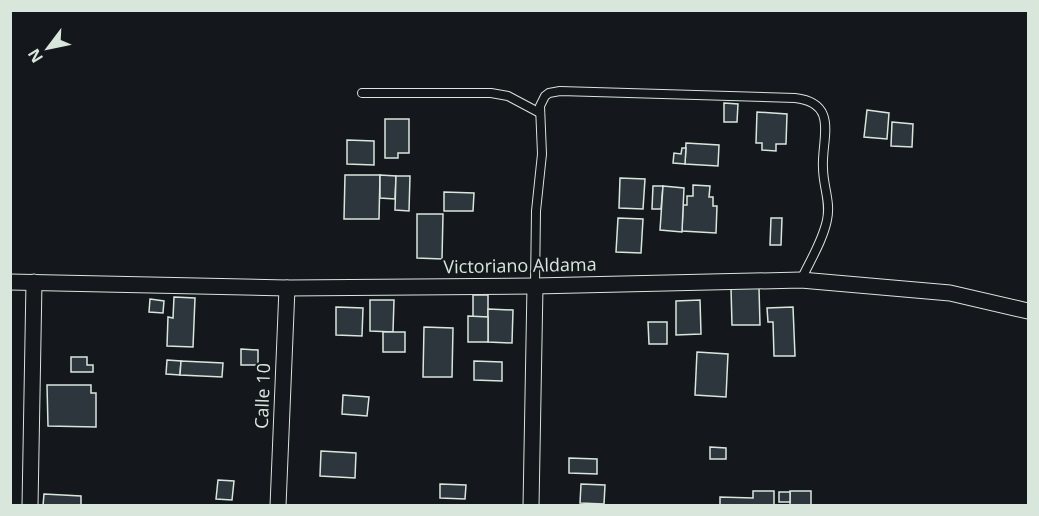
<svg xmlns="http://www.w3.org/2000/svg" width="1039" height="516" viewBox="0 0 1039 516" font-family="'Open Sans',sans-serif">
<rect width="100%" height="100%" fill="#14181c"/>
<!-- building -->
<g fill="#2c363c" stroke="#d8e6dc" stroke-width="1.5">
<polygon points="724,103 738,104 737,122 724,122"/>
<polygon points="867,110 889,113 887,139 864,137"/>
<polygon points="757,112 787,114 786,144 776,144 776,151 762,150 762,143 756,143"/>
<polygon points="385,119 409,119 409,153 398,153 398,158 385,158"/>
<polygon points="892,122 913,124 912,147 891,146"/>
<polygon points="347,140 374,141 374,165 347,164"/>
<polygon points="686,143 719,145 718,166 685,164"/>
<polygon points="682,148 686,148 685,164 673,163 674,153 681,154"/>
<polygon points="345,175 380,175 379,219 344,219"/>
<polygon points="380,175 396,176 395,199 380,198"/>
<polygon points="396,176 410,176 409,211 395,210"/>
<polygon points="620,178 645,179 643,209 619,208"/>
<polygon points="693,185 710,186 709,197 713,197 713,206 717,206 716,233 682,231 683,205 687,205 687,196 693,196"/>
<polygon points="653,186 663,186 661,209 652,209"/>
<polygon points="663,186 684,188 682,232 660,230"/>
<polygon points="444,192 474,193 473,211 444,211"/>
<polygon points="417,214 443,214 442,259 417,258"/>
<polygon points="618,218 643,219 641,253 616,252"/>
<polygon points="771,218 782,218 781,245 770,245"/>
<polygon points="731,288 759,288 760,325 732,325"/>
<rect x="473" y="295" width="15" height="22"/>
<polygon points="174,297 195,298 193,347 167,346 168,317 173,318"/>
<polygon points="150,299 164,301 163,313 149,312"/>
<polygon points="370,300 394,300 393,332 370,331"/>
<polygon points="700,300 701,334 676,335 676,301"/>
<polygon points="336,307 363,308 362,336 336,335"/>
<polygon points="793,307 795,356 774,356 773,322 768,322 767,308"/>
<polygon points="488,309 513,310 512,343 488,342"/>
<polygon points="468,316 488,317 488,342 468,342"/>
<polygon points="648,322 667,322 667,344 649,344"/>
<polygon points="424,327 453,328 452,377 423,377"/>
<rect x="383" y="332" width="22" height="20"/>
<polygon points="241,349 258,350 258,365 241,365"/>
<polygon points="697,352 728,354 726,397 695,395"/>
<polygon points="71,357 87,357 87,365 93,365 93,372 71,372"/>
<polygon points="167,360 181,361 180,375 166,374"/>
<polygon points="181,361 223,363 222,377 180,375"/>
<polygon points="474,361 502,362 502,381 474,380"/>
<polygon points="47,385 91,385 91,393 96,393 96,427 48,426"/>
<polygon points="343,395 369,397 367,416 342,414"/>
<polygon points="710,447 726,448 726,459 710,459"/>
<polygon points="321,451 356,453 355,478 320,476"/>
<polygon points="569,458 597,459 597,474 569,473"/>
<polygon points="218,480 234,481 232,500 216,499"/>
<polygon points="440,484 466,485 465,499 440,498"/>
<polygon points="581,484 605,485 604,504 580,503"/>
<polygon points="753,491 774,491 774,506 720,506 720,497 753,498"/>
<rect x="790" y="491" width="21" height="14"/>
<rect x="779" y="492" width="11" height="10"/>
<polygon points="44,494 81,496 81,506 43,506"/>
</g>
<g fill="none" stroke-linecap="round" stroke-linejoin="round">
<defs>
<g id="service">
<polyline points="362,93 491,93 508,96 540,113"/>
<path d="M535 286 536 211 542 154 540 106 545 96 549 93 560 91 795 98C840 103 821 140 823 168 823 186 831 202 827 220 823 240 810 261 801 280"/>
</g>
<g id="minor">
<polyline points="10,282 287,288 535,286 801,280 950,293 1028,311"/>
<polyline points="30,506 34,282"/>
<polyline points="278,506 287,288"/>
<polyline points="531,506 535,286"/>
</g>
</defs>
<!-- service casing -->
<use href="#service" stroke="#d8e6dc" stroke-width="10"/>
<!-- minor casing -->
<use href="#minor" stroke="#d8e6dc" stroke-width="17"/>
<!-- service -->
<use href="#service" stroke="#14181c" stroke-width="8"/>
<!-- minor -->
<use href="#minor" stroke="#14181c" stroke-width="15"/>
</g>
<g text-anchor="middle" stroke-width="4.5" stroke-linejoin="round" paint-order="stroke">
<!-- street labels -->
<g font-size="18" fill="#d8e6dc" stroke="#14181c">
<text transform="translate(520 266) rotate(-1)" y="6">Victoriano Aldama</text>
<text transform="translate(263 396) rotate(-88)" y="6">Calle 10</text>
</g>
</g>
<!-- border -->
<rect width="1039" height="516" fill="none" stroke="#d8e6dc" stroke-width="24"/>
<!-- north arrow -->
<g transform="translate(48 48) rotate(238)" stroke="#14181c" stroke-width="4.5" paint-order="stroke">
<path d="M0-4.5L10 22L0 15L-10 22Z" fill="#d8e6dc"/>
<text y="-9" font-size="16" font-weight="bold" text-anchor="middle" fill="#d8e6dc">N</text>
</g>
</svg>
